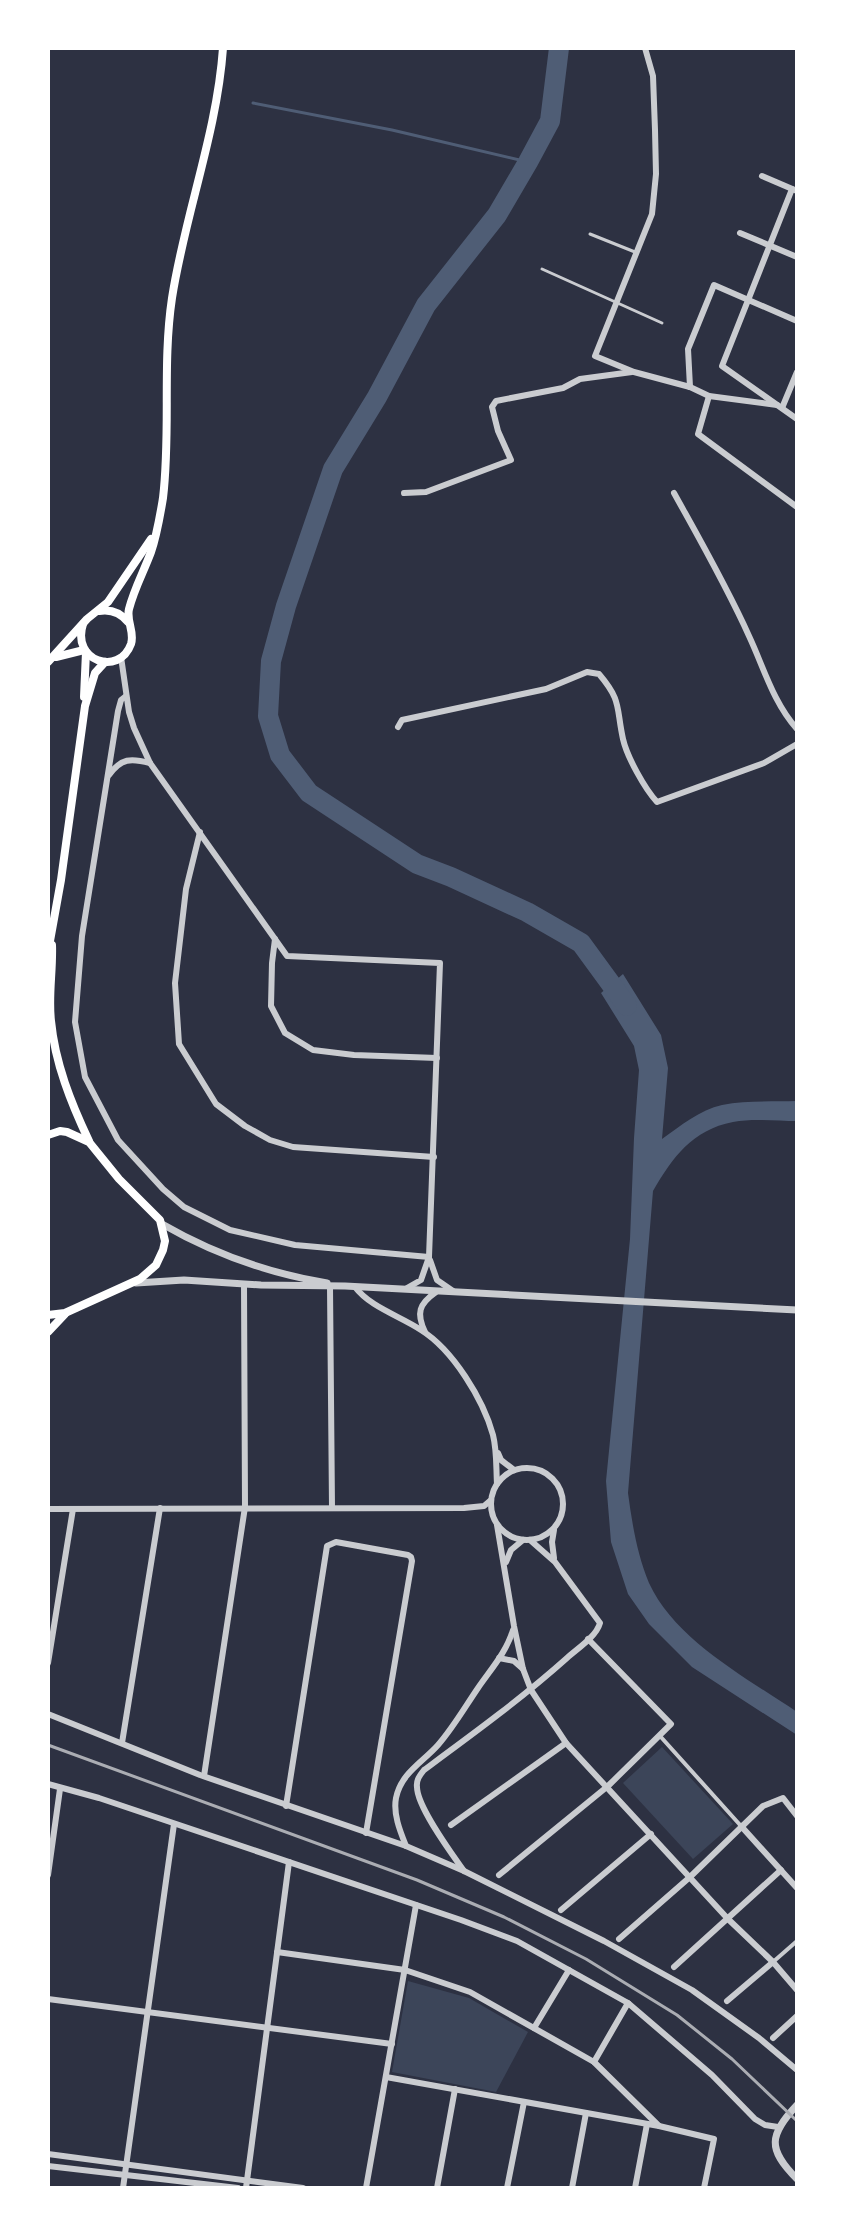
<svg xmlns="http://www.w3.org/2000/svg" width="845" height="2236" viewBox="0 0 845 2236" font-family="'DejaVu Sans',sans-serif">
<rect width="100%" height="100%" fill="#2d3142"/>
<!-- green -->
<g fill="#3c4559">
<polygon points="662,1747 733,1824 693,1859 623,1783"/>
<polygon points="408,1981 469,1998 528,2032 496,2092 392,2072"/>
</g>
<!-- water -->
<path fill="#4f5d75" d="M623 974 661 1035 668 1068 662 1139C680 1126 700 1110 722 1105 746 1100 772 1102 797 1101V1121C777 1121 753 1118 733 1122 692 1130 673 1157 653 1191L628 1493C632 1523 637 1554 649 1583 675 1640 747 1678 797 1712V1735L692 1667 649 1624 628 1594 611 1542 606 1481 630 1239 634 1138 639 1070 634 1046 601 993Z"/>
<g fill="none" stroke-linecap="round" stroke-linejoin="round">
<!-- stream -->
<polyline stroke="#4f5d75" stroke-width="3" points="253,103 392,130 528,162"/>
<!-- river -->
<polyline stroke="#4f5d75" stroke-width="20" points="559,48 550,121 528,162 497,215 426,305 377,397 333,469 286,606 271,661 268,716 280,755 309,793 417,864 451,877 527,912 581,943 627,1006"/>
<!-- service -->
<g stroke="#caccd0" stroke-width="3">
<polyline points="590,234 635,252"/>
<polyline points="542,269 662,323"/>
</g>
<!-- pedestrian -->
<g stroke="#caccd0" stroke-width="4">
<polyline points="660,1736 741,1826"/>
<polyline points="773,1962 797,1941"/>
</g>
<!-- minor -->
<g stroke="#caccd0" stroke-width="6">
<polyline points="645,48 653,76 655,130 656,174 652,214 595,356 634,372 690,387 709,396 777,405"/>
<polyline points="762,176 797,191"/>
<polyline points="792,189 722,366 797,419"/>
<polyline points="740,233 797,257"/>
<polyline points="690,387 688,349 714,285 797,321"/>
<polyline points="709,396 698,434 797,507"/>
<polyline points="782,408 797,372"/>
<polyline points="404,493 426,492 511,460 498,431 492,407 496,401 563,388 580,379 632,372"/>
<path d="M674 493C700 540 727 587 749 636 764 668 773 702 797 729"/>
<polyline points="121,657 129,712 134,728 150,763 287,956 440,963 429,1257 421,1280 407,1288"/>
<polyline points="126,696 121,700 118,711 82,936 75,1022 85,1077 118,1140 163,1189 184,1207 230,1230 295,1245 429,1257"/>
<path d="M398 727 402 720 546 689 587 672 599 674C622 701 616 707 623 739 627 757 645 789 657 802L764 763 797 744"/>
<path d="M109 775C121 758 131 758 150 763"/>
<polyline points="200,832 186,889 175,983 179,1044 216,1104 245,1126 270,1140 293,1147 434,1157"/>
<polyline points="275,939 272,963 271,1006 285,1033 313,1050 354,1055 437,1058"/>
<polyline points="430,1260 437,1280 453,1291"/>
<polyline points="330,1287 332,1508"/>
<path d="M355 1287C370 1307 400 1316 421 1330 453 1350 483 1399 493 1435 497 1451 496 1467 497 1484"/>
<path d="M425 1332C416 1313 419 1304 436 1292"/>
<polyline points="498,1453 501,1460 514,1470"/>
<circle cx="527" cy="1504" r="36"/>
<polyline points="48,1509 464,1508 484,1506 491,1500"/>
<polyline points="497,1525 514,1626 523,1669 531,1690 566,1743 728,1919 773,1962 797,1990"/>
<polyline points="554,1530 552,1542 554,1558"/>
<polyline points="506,1562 511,1550 523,1540"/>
<polyline points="499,1658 514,1661 523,1669"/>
<polyline points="48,1663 73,1509"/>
<polyline points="48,1714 200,1775 406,1846 464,1871 604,1941 692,1990 759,2038 797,2070"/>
<polyline points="122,1743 160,1508"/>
<polyline points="204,1776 245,1507 244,1284"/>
<polyline points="48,1784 99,1798 461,1920 517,1941 628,2003 712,2075 755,2119 765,2125 778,2127"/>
<polyline points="286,1806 327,1546 336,1542 408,1555 411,1557 412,1561 366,1833"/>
<polyline points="451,1825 566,1743"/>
<polyline points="741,1826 797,1888"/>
<path d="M406 1846C400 1831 393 1814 396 1798 401 1773 423 1762 438 1745 453 1728 465 1707 478 1688 491 1669 506 1653 513 1630"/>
<path d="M464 1871C452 1854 417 1807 417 1787 416 1780 420 1775 424 1770 473 1734 521 1699 567 1658 578 1648 596 1637 600 1623L555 1562 530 1540"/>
<polyline points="48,1875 60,1789"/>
<polyline points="499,1875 608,1786 671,1724 588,1639"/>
<polyline points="561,1910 651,1834"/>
<polyline points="619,1939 690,1877 763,1806 783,1798 797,1816"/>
<polyline points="277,1952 405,1970 470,1992 594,2062 659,2126 386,2077"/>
<polyline points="674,1967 781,1870"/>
<polyline points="48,1999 392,2044"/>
<polyline points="727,2001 773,1962"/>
<polyline points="534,2028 569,1970"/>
<polyline points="773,2038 797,2016"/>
<polyline points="594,2062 628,2003"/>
<polyline points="659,2126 714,2139 704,2188"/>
<polyline points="48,2154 303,2188"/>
<polyline points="48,2166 238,2188"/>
<polyline points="123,2188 174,1824"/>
<polyline points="246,2188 289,1862"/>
<polyline points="366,2188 416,1905"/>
<polyline points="437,2188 455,2089"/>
<polyline points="507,2188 524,2102"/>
<polyline points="572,2188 586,2113"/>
<polyline points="635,2188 647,2124"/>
</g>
<!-- tertiary -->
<g stroke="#caccd0" stroke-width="7">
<path d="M162 1224C214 1254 267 1273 327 1283"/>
<polyline points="136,1283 184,1280 261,1285 345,1286 797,1310"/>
<path d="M797 2105C769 2135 767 2149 797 2179"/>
</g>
<!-- secondary -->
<g stroke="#fff" stroke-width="8">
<path d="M99 611C111 609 120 612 128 622"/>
<path d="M83 624C71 661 119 677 131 644 135 632 126 621 129 609 134 589 144 571 151 552 157 535 160 516 163 498 171 432 162 365 172 298 185 214 217 133 223 48"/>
<polyline points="56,657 84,650"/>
<polyline points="48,662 87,619 108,602 151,539"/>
<polyline points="84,697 86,652"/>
<path d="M52 945C53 970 48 996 51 1021 55 1063 71 1103 89 1141"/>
<polyline points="48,952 61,880 85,706 95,673 105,662"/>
<polyline points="48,1135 60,1131 67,1132 89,1142 119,1179 160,1220 165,1241 163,1250 156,1265 140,1279 65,1313 48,1315"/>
<polyline points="48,1332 65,1314"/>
</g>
<!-- rail -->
<polyline stroke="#abadb3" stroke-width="3" points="48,1745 417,1880 504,1917 586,1959 677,2015 732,2059 797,2121"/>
</g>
<!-- border -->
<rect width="845" height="2236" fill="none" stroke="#ffffff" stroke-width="100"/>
</svg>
